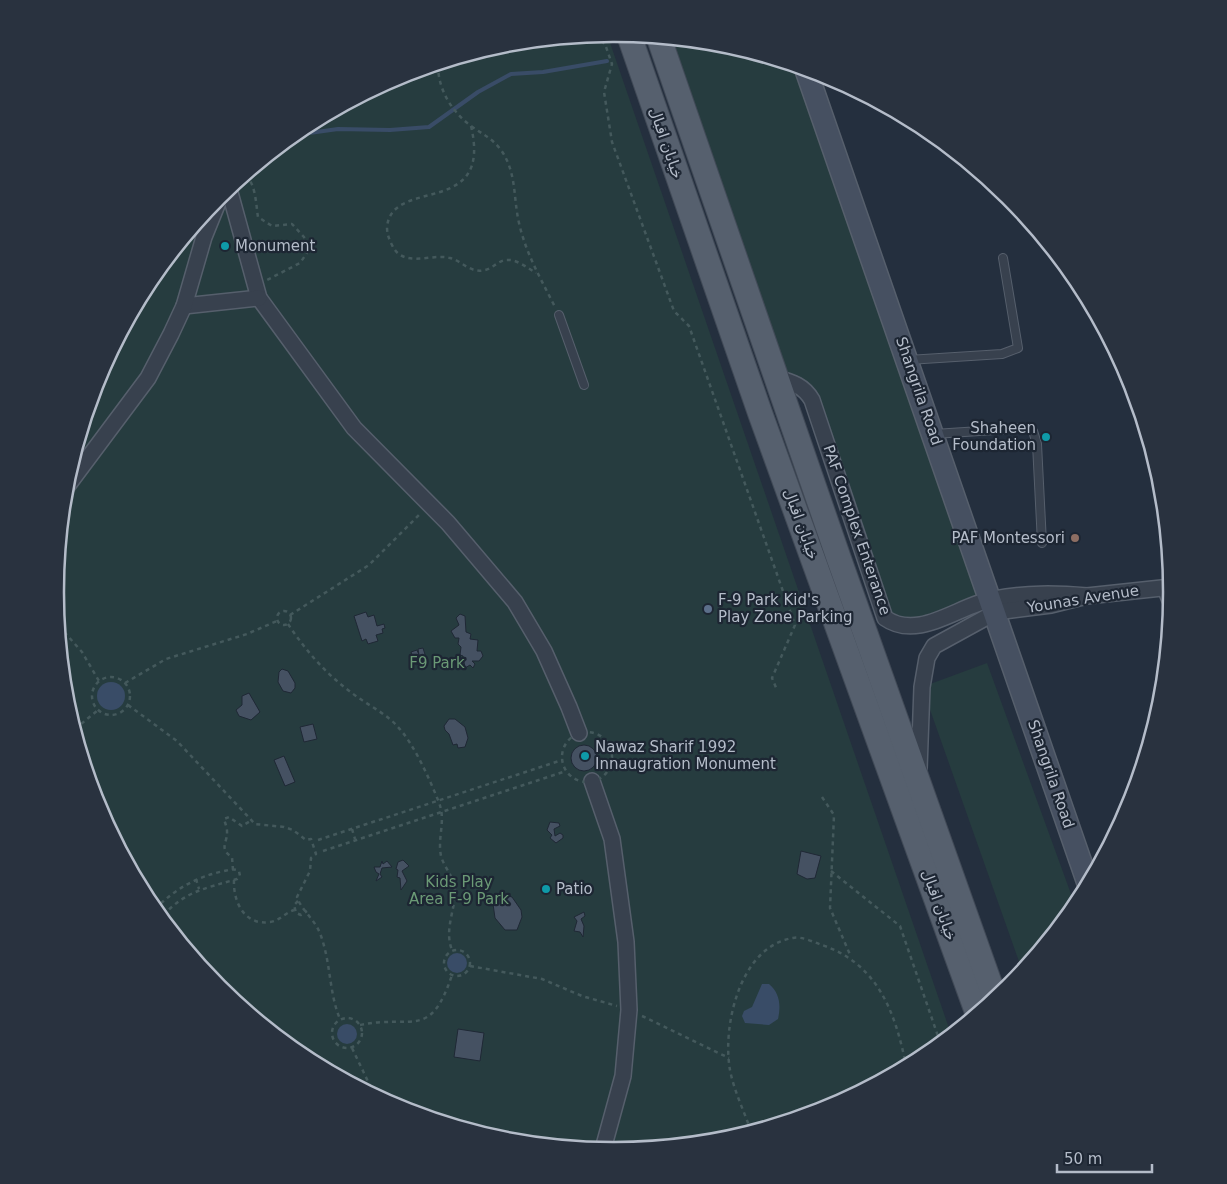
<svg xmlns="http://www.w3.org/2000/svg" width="1227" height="1184" viewBox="0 0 1227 1184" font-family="'DejaVu Sans',Cairo,sans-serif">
<rect width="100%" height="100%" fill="#242f3e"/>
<!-- green -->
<g fill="#263c3f">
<polygon points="607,34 951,1034 923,1056 827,1108 722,1140 613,1150 504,1139 400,1108 303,1056 219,987 149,902 98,805 66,701 55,592 66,483 98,378 149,282 219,197 304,128 400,76 505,44"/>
<polygon points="659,38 723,45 806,70 992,599 895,625 812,400 777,378"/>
<polygon points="987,663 1075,905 1022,970 922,687"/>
</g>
<!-- water -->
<g fill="#394c67">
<circle cx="111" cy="696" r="14"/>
<circle cx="457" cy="963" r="10"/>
<path d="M762 984H769C780 993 781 1006 778 1019L769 1025 745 1023 742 1016 744 1011 752 1007Z"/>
<circle cx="347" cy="1034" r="10"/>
</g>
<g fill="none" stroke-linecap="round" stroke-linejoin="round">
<!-- stream -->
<polyline stroke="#394c67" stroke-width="4" points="295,135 338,129 390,130 429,127 478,92 511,74 543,72 607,61"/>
</g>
<!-- building -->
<g fill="#455162" stroke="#1f2835">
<polygon points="366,612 368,617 374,615 377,626 384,624 385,628 382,629 383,633 376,635 378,641 368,644 366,639 362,641 354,616"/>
<polygon points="460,614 465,616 466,632 471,634 470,639 478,640 477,651 481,651 483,656 479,661 472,661 475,664 473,668 470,665 465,668 463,656 460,655 461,647 458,644 459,638 455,638 451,631 459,625 456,618"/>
<polygon points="423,648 427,661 423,663 421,658 422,663 416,665 411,652 417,650 419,655 418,649"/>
<polygon points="282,669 288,671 295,683 295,688 291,693 283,691 278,682 279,672"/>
<polygon points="249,693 260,712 251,720 239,716 236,710 242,705 242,696"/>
<polygon points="449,719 455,719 465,727 468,738 465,747 458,748 457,744 453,745 449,734 445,730 444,726"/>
<polygon points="313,724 317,739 304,742 300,727"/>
<circle cx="584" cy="758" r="13"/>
<polygon points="284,756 295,782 285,786 274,760"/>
<polygon points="550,822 559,823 560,826 554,829 555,836 560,833 563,835 563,838 556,843 550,838 552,835 547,830"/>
<polygon points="801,851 821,856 815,878 807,879 797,874"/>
<polygon points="403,860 409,866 402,871 407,881 401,890 400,878 397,877 398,870 396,869 398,862"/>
<polygon points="382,861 383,864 387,861 392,867 382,868 380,874 382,877 376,881 379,874 376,872 374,867 380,867"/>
<circle cx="546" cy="889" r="4.5"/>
<polygon points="501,894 512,897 521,910 522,917 517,930 505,930 495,918 493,904 494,899"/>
<polygon points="584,912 585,916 581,919 584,926 583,937 580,932 574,931 577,921 574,917"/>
<polygon points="458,1029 484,1033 480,1061 454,1057"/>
</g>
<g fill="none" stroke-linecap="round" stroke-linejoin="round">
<defs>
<g id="lane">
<polyline points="559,315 584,385"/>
<polyline points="908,360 1002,354 1018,348 1003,258"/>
<polyline points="934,434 1024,428 1033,431 1037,444 1042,543"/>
</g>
<g id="street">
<polyline points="229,189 259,298 354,428 448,523 515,602 544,651 569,707 579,733"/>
<polyline points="184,306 259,298"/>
<path d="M777 378C792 382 804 386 812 400L885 618C919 642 960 604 994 599 1027 593 1054 593 1087 596"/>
<polyline points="65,489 148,378 171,334 184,306 204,237 221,195"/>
<polyline points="1165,588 1171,603"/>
<polyline points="919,769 922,687 927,658 934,646 996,612 1051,605 1087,596 1171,587"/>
<polyline points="592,781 612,839 626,942 629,1010 623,1076 603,1149"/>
</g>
<polyline id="secondary" points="806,70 1088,883"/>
<g id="primary">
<polyline points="629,35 760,413 977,1012"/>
<polyline points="659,38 839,559 995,998"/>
</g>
</defs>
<!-- lane casing -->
<use href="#lane" stroke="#565f6c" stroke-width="10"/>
<!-- street casing -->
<use href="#street" stroke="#565f6c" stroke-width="18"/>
<!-- secondary casing -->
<use href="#secondary" stroke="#565f6c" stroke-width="24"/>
<!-- primary casing -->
<use href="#primary" stroke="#414a57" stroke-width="26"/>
<!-- path -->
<g stroke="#44595c" stroke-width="2.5" stroke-dasharray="4 4" stroke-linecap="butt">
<polyline points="595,36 605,44 612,64 604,92 612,142 674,311 689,326 795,625 772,678 777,690"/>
<path d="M438 65C438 89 451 111 471 126 482 134 492 138 501 150 517 173 513 197 519 223 526 254 541 279 555 307"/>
<path d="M471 126C493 219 392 176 387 227 387 234 389 239 392 245 403 269 431 253 450 258 462 261 471 274 485 270 494 268 499 259 509 260 518 260 529 269 536 273"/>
<path d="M245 176C256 182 256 206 258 217L272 226 292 224 304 237 307 253 300 263 267 280"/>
<circle cx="284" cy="618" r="7"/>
<polyline points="290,615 369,565 421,513"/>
<path d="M288 624C306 651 326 674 352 693 367 705 386 713 398 727 414 744 429 778 438 800 447 821 437 835 441 856 444 868 455 877 455 891 455 911 444 930 452 950"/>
<polyline points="59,626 82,652 99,681"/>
<circle cx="111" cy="696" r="19"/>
<polyline points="125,683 166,659 247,634 277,621"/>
<path d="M128 705 177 741 255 824 284 827 293 830 306 840 311 839 316 854 311 858 310 871 297 897C301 910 316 920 321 936 331 964 329 993 340 1019"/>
<polyline points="75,729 98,710"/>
<circle cx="587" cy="757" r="25"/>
<polyline points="93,789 100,802 102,813"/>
<polyline points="822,797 834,815 830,908 851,957"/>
<polyline points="352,829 355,839"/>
<polyline points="318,840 562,760"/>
<polyline points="323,851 566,771"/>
<path d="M233 870 232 857C218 848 228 843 227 831 227 827 225 823 224 819L229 817 242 826 252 820"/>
<polyline points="831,871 900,926 940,1042"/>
<polyline points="196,879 199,889"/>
<path d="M234 880C233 901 244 926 270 922 279 921 285 913 294 910"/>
<polyline points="298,901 294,905 296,913 301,915 307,911"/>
<path d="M155 909C175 889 196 877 224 871 229 870 234 868 239 871L240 876 237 879C207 888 184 891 162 917"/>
<circle cx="457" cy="963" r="13"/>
<polyline points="470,966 542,979 582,996 617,1006"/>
<polyline points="642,1016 729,1058"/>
<circle cx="347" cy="1033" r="15"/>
<path d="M360 1025C413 1014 430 1041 452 975"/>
<polyline points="352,1048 374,1094"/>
<path d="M751 1131C744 1111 734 1091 730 1070 722 1026 740 946 793 938 802 936 813 942 822 945 878 964 895 1012 906 1065"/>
</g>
<!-- lane -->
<use href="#lane" stroke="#38414e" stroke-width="8"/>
<!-- street -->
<use href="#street" stroke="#38414e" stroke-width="15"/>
<!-- secondary -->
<use href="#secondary" stroke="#465061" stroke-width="21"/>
<!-- primary -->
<use href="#primary" stroke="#56606e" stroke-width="24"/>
</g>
<!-- markers -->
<g fill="#0f9aa8" stroke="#1d2633" stroke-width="2">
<circle cx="225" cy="246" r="5"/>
<circle cx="1046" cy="437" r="5"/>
<circle cx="585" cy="756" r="5"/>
<circle cx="546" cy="889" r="5"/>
</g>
<circle fill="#8d6e63" stroke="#1d2633" stroke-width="2" cx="1075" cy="538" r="5"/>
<circle fill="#5c6f8a" stroke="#1d2633" stroke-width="2" cx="708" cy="609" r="5"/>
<g text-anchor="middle" stroke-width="4.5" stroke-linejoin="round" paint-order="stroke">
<!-- street labels -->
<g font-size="15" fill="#b4bcc9" stroke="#1d2633">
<text transform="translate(666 143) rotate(71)" y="5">خیابان اقبال</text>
<text transform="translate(919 391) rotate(71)" y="5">Shangrila Road</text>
<text transform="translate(801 524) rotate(70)" y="5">خیابان اقبال</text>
<text transform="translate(857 530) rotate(71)" y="5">PAF Complex Enterance</text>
<text transform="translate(1083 599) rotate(-9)" y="5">Younas Avenue</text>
<text transform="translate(1051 774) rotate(71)" y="5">Shangrila Road</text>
<text transform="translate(939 905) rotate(70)" y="5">خیابان اقبال</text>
</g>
<!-- poi labels -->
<g font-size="15" fill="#b4bcc9" stroke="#1d2633" text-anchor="start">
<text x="235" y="251">Monument</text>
<text x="1036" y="433" text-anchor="end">Shaheen<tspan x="1036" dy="17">Foundation</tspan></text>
<text x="1065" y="543" text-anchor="end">PAF Montessori</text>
<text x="718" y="605">F-9 Park Kid's<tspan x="718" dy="17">Play Zone Parking</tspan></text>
<text x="595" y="752">Nawaz Sharif 1992<tspan x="595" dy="17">Innaugration Monument</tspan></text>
<text x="556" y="894">Patio</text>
</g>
<!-- park labels -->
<g font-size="15" fill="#6b9a76" stroke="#1d2633">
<text x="437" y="668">F9 Park</text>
<text x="459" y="887">Kids Play<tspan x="459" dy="17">Area F-9 Park</tspan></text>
</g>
</g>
<!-- crop -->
<path d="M0 0H1227V1184H0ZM613 42H614A549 549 0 0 1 1163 591V593A549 549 0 0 1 614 1142H613A549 549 0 0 1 64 593V591A549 549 0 0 1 613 42Z" fill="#29323f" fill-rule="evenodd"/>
<path fill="none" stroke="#b4bcc9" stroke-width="2.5" d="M613 42H614A549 549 0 0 1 1163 591V593A549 549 0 0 1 614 1142H613A549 549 0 0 1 64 593V591A549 549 0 0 1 613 42Z"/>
<!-- scale -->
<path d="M1057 1164v8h95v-8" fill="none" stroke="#b4bcc9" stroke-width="2.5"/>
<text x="1064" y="1164" font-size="15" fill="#b4bcc9" stroke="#1d2633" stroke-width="4" paint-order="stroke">50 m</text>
</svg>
